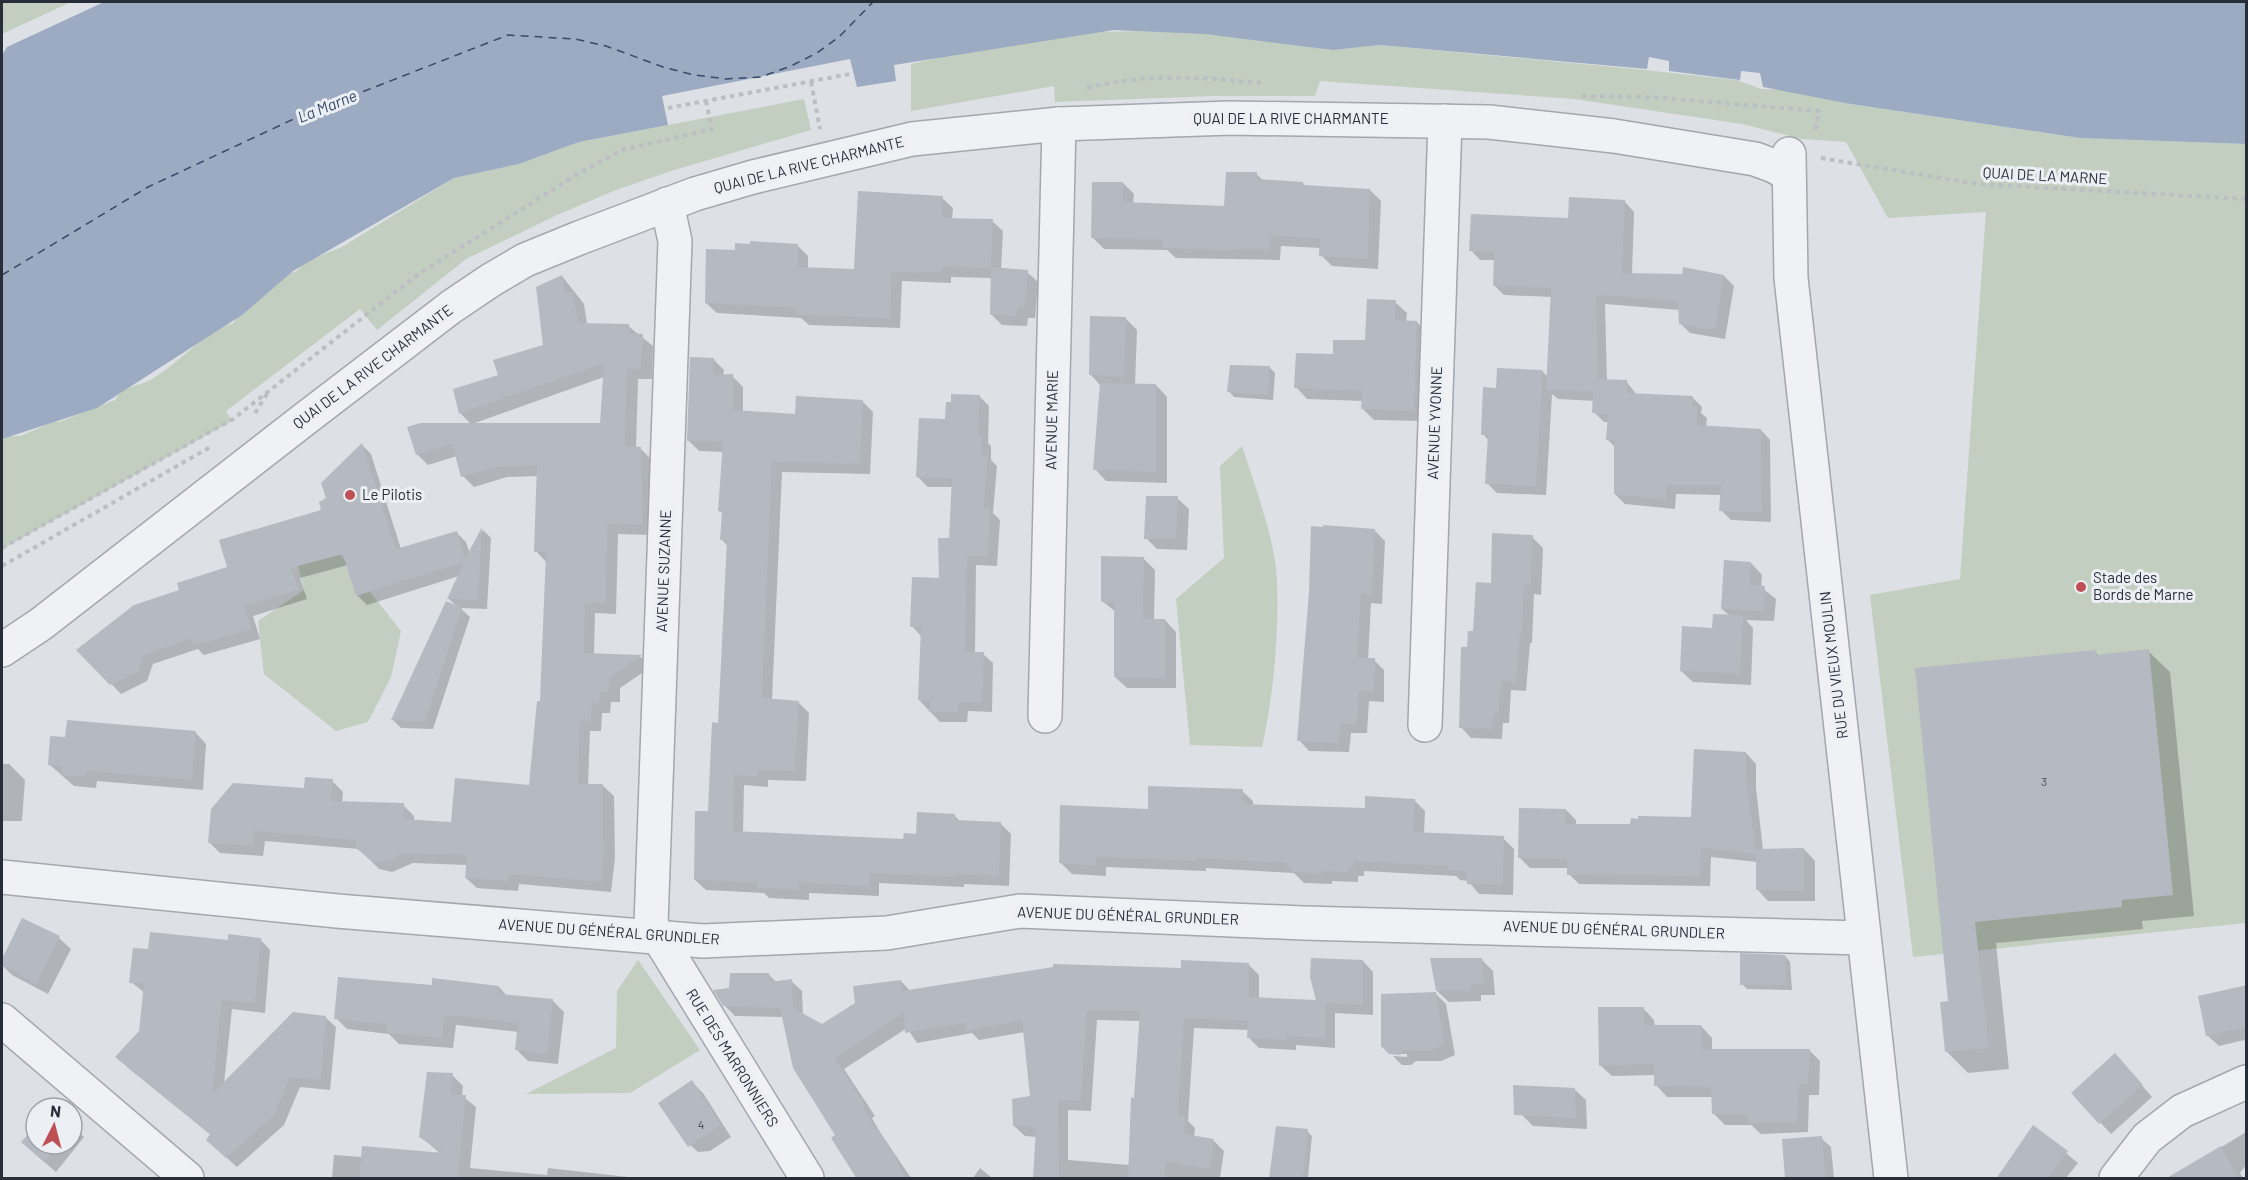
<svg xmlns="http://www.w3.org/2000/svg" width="2248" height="1180" viewBox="0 0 2248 1180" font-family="Barlow,sans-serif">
<rect width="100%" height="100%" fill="#dde0e5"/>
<!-- green -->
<g fill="#c2cebf">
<polygon points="2,2 71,2 2,34"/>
<polygon points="1146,31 1199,33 1333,50 1380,45 1645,70 1737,80 1761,89 1804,90 1851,104 2080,138 2246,144 2246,923 1913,957 1870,595 1960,579 1986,212 1888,218 1846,142 1802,139 1742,124 1574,99 1320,81 1315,96 1213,96 1055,102 1054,86 911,111 911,64 1005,42 1089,32"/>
<path d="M804 99 811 130 674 170 616 190 557 215 466 259 377 330 360 309 226 411 232 421 2 549V436H21L52 422H59L115 400C122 387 134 387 146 382 176 368 201 333 234 323L236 316 282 273 295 272 307 261 342 247 454 178 519 164 579 142Z"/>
<path d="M1242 446C1255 487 1274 535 1277 579 1279 634 1274 693 1262 747L1190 745 1176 599 1224 558 1220 466Z"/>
<polygon points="323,533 401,631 391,677 368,722 336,731 264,674 258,621 304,590 294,549"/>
<polygon points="638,960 700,1050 630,1093 526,1094 616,1048 617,991"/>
</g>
<!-- water -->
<polygon fill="#9cabc2" points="104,2 2246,2 2246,144 2080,138 1851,104 1763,87 1760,73 1741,71 1740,80 1669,71 1669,61 1649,57 1647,69 1380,45 1333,50 1205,34 1114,30 894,65 896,81 857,87 850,59 662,96 668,125 579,142 519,164 454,178 293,271 242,315 97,408 2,439 2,55 7,47"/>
<!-- shadow -->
<g fill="#0003" fill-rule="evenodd">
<polygon points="1256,174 1264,181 1303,183 1306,187 1370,190 1381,201 1378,269 1332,266 1321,255 1321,248 1281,246 1280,260 1176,258 1167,250 1104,249 1093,238 1123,183 1134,194 1133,204 1226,207"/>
<polygon points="942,198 953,208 952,220 992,221 1003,231 1001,270 1027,272 1038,282 1035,318 1028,318 1027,326 1002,325 991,314 992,278 951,277 951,283 902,281 900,328 809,325 801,318 717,313 706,303 737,251 798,246 808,256 808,269 855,270"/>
<polygon points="1625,202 1634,212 1632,275 1724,276 1734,286 1725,339 1690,333 1680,323 1679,310 1605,304 1607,381 1626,381 1636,394 1692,397 1702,407 1701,413 1707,418 1706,427 1761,430 1770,440 1771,522 1731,520 1721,510 1722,495 1676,494 1675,509 1625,504 1615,494 1615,447 1607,439 1609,422 1604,422 1594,412 1595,401 1558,399 1552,394 1546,495 1497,493 1487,483 1489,441 1483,434 1498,389 1543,372 1548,377 1552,297 1504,295 1494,285 1495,260 1480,260 1471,250"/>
<path d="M562 276 584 304 587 324 628 326 653 346 652 379H638L636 448H640L651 459 653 535 618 534 616 614 595 613 594 655 641 657 651 667 620 688V702H611L610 713H602L601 731H590L588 785 603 786 614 796 615 858 611 892 519 884 518 891 477 888 466 878 467 865 413 863 392 872 379 869 359 849 265 841 263 856 220 853 209 842 305 790 332 781 343 792 342 803 403 805 414 816V821L453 823 530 787 541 703 547 563 536 551 539 476 507 477 474 487 463 476 457 456 428 465 417 454 471 424 460 413 500 376 545 346ZM604 377 601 425 472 424Z"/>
<polygon points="1395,302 1407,313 1406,322 1417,322 1428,334 1425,421 1374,420 1363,409 1363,401 1307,399 1296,387 1334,356 1367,342"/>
<polygon points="1125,318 1137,330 1135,385 1156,385 1167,397 1167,483 1106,481 1095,469 1101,386 1090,374"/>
<polygon points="713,359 724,370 723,376 732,376 743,387 743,412 797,415 863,402 873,412 870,474 782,472 772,700 798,702 809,713 806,781 768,780 768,787 744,785 743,833 905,840 955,816 961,822 1001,824 1011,834 1009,886 964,884 964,887 879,883 879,896 809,893 809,900 769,898 764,893 706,890 695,880 710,813 719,724 728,546 722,540 723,514 720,510 724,452 699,451 688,440"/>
<polygon points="1270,368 1275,373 1273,400 1234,397 1229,391"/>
<polygon points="979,396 989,406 988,443 991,446 991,460 997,466 993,513 1000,520 997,566 976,565 975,653 983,654 993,663 992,712 968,711 967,722 940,722 919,700 922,637 912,626 940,579 951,539 953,487 928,487 918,477 947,420"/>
<polygon points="362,445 371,454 401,549 456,532 466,542 470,554 483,530 491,538 487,609 460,608 470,617 433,729 401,728 393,720 458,608 449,599 459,576 367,605 358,596 348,565 300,578 307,599 253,616 260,639 204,655 198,649 153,664 147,681 121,694 79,650 181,591 229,567 323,511 328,498"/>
<polygon points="1177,498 1189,509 1187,550 1157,549 1146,538"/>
<polygon points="1375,531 1385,541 1382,604 1371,603 1368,660 1374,660 1384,670 1384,702 1369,701 1367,733 1351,733 1349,752 1309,751 1299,740"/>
<polygon points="1532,537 1543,548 1541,595 1534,594 1532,643 1530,643 1526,691 1511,690 1509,723 1503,723 1502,739 1471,738 1461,727 1469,649 1492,584"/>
<polygon points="1144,559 1155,570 1154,620 1165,620 1176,632 1176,688 1127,688 1115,677 1116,612 1102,601"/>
<polygon points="1751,563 1762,575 1761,587 1776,599 1774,621 1746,620 1753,628 1751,685 1693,682 1681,671 1713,630 1730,616 1722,609"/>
<polygon points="2148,651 2170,672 2194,916 2142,921 2143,929 1996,943 2009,1069 1968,1073 1946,1051 1950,1003 1917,669 2095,652 2099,656"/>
<polygon points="195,732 206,744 203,790 97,781 96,788 74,786 50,765 66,738"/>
<polygon points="1746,753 1756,764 1756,788 1763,850 1804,849 1815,861 1815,901 1768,901 1757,889 1757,862 1711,857 1710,886 1579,884 1569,874 1569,868 1530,868 1520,858 1566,810 1576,820 1576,825 1632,826 1692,819"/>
<polygon points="2,764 9,764 25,780 22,821 2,821"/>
<polygon points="1242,791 1253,801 1253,806 1366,810 1414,800 1425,811 1424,834 1503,838 1514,849 1513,895 1479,894 1468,881 1460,880 1456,876 1364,871 1364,876 1358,876 1358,882 1332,881 1332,884 1304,883 1294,873 1206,868 1206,871 1106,867 1106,876 1072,874 1061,863 1149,811"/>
<polygon points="22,920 59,938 71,949 48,994 12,975 2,965"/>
<polygon points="260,939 270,950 265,1013 232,1009 224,1084 325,1017 336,1027 330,1090 300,1087 284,1125 237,1167 218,1150 211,1135 127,1067 141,1032 145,993 131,982 150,951"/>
<polygon points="1785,956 1790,962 1792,990 1747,989 1742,984"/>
<polygon points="1481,959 1493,971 1495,995 1481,995 1481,1001 1449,1002 1437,991"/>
<path d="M1363 961 1373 972V1015L1335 1013V1048L1296 1045V1050L1259 1048 1249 1038V1030L1194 1028 1188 1121 1195 1128 1194 1137 1213 1140 1224 1151 1220 1178H1034L1037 1137 1025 1136 1014 1126 1032 1097 1025 1032 979 1040 972 1033 917 1043 907 1028 844 1069 875 1116 872 1118 880 1132 911 1178H857L783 1017 735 1016 724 1005 731 989 768 974 777 983 791 981 802 991 803 1015 822 1026 901 981 910 991 1248 964 1259 975V999L1318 1002ZM1097 1020 1140 1021 1130 1165 1068 1160V1110L1091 1111Z"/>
<polygon points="2246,986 2246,1043 2244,1040 2219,1046 2207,1035"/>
<polygon points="433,987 499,987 507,996 553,1001 564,1012 558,1064 528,1061 517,1050 519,1032 456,1025 453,1048 399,1044 389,1034 347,1029 336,1018"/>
<polygon points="1435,993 1446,1004 1455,1055 1441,1061 1416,1061 1411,1065 1402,1065 1393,1056 1407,1057 1407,1054 1391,1054 1382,1045"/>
<polygon points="1643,1008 1654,1020 1655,1027 1701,1026 1712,1038 1712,1050 1809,1050 1820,1061 1819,1095 1809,1095 1808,1132 1761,1134 1751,1125 1725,1125 1714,1114 1713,1097 1667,1097 1656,1085 1656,1075 1612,1076 1600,1065"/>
<polygon points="2125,1066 2152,1097 2111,1134 2073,1093"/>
<polygon points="452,1075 463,1086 462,1096 476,1107 470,1168 547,1175 548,1168 637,1178 332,1178 334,1155 362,1157 441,1154 421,1137"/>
<polygon points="692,1082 703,1093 731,1137 710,1151 698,1152 686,1141"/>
<polygon points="1574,1089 1586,1100 1587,1129 1533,1126 1522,1115"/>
<polygon points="72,1125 84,1137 56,1172 34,1153 36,1128 36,1144 72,1144"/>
<polygon points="2034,1127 2078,1163 2066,1178 1998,1178"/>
<polygon points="1307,1131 1312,1136 1308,1177 1336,1178 1271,1178"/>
<polygon points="2246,1132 2246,1165 2240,1173 2243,1178 2196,1178 2189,1167"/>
<polygon points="1821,1138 1831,1147 1834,1178 1786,1178"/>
<polygon points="980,1168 992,1178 973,1178"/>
</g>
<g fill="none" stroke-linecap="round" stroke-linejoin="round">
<!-- ferry -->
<polyline stroke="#374969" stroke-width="1.5" stroke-dasharray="8 6" stroke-linecap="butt" points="2,275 148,187 298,117 508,35 575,39 606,46 663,67 694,75 726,79 761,77 791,66 817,53 839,37 873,2"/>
</g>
<!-- building -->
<g fill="#b5b9c1">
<polygon points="1226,172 1257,172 1257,179 1303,182 1303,185 1370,189 1368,259 1319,256 1320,238 1271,236 1270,249 1223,250 1163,248 1163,240 1091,238 1092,182 1123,182 1123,202 1224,206"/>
<polygon points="858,191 943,196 942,218 993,219 991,268 941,267 941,273 892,272 890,318 797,315 797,308 705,303 706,249 735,250 735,243 750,244 750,241 798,244 798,267 854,269"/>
<polygon points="1569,197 1625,200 1622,273 1682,274 1683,267 1724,275 1715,330 1679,324 1678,301 1596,295 1598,379 1627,380 1627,393 1693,396 1692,407 1697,407 1697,425 1761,429 1762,513 1719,511 1721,485 1666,485 1666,500 1614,494 1614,440 1606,440 1608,414 1592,413 1593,392 1546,390 1551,288 1493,286 1494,252 1469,251 1471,214 1568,218"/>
<polygon points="991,267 1028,270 1025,308 1018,308 1017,316 990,315"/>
<polygon points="562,275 565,293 573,292 578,323 629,324 630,333 643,334 641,369 627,369 625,446 641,447 643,525 607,524 606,603 585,603 584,653 642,655 610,678 609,692 600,692 599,703 592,703 591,721 580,721 578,784 603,784 603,846 605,846 601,882 508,874 508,881 465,878 467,855 402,853 390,860 373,862 356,848 356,840 254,831 253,846 208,843 211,809 233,783 304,788 305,777 333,779 331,801 404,803 403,819 451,822 455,778 529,785 537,701 540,701 546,552 534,552 537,465 496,467 461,477 452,444 416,455 407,427 421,423 600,423 604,363 459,414 453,389 498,375 493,360 543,345 536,287"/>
<polygon points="1367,299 1396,300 1395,320 1417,321 1414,411 1361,409 1362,391 1294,388 1296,353 1333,354 1333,340 1365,340"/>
<polygon points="1090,316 1126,317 1124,377 1089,375"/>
<polygon points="690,357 714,358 713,375 733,374 733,410 795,414 796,396 863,400 860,464 772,462 762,698 799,701 795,771 758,770 758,777 734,775 733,831 903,839 904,833 916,834 917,812 955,814 955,820 1001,822 999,876 954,874 954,877 869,873 869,886 799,883 799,890 757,888 757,883 694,880 695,811 708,811 712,722 718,723 727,540 720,540 722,512 718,511 723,442 687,441"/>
<polygon points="1230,365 1270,366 1268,395 1227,392"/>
<polygon points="1497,368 1543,370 1536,486 1485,484 1488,435 1481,435 1483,387 1496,388"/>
<polygon points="1100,383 1156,384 1156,472 1093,470"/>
<polygon points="951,394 980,395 978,435 982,435 981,454 988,455 984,508 990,508 988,556 967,556 965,652 984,652 982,702 958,702 958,713 929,712 930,701 918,700 921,627 910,627 912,577 939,578 938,538 949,538 952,478 916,477 919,418 945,419 946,402 951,402"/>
<polygon points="362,443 396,549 457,531 465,559 482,527 478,600 447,599 464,562 356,596 343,554 291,568 299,590 244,606 252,629 193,646 191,639 144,655 138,672 110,685 76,650 134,605 179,590 177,583 227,567 219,540 321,510 319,502 326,498 321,483"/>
<polygon points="1146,496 1178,496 1176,539 1144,539"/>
<polygon points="1323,525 1375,529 1372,594 1361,593 1357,658 1375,658 1374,692 1359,691 1357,724 1341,724 1339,743 1297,741 1309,591 1311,526 1323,527"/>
<polygon points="1492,533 1533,535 1531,585 1524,585 1522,633 1520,633 1516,682 1501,681 1499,713 1493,713 1492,729 1459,728 1461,647 1467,647 1468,631 1473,631 1476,582 1491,583"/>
<polygon points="1101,556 1144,557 1143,619 1165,619 1165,678 1114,677 1114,602 1101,602"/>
<polygon points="1724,560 1751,562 1750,585 1765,586 1764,611 1721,609"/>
<polygon points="446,601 462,608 425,722 391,720"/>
<polygon points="1713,614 1743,615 1740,674 1680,671 1682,626 1712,628"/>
<polygon points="2149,649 2173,895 2122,900 2122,907 1975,922 1989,1048 1945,1052 1940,1002 1948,1001 1915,668 2096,650 2096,655"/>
<polygon points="67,720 196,731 192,780 86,771 85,777 61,775 62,766 48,765 50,736 65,737"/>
<polygon points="1694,749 1746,752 1746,777 1756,854 1701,848 1700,876 1567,875 1567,859 1518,858 1519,808 1566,809 1565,824 1630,824 1631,818 1638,819 1638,816 1691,817"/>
<polygon points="1148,786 1243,789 1243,804 1365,808 1365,796 1415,799 1413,832 1504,836 1503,885 1467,884 1467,871 1448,870 1448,866 1354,861 1354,866 1348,866 1348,872 1321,871 1322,874 1292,872 1292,866 1286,866 1286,863 1196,858 1196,861 1096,857 1096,866 1059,863 1060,805 1148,809"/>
<polygon points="1804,848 1804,891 1756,890 1756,849"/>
<polygon points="22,918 60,936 36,984 2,965 2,959"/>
<polygon points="150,932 228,940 228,934 261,938 255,1003 222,1000 212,1094 293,1012 326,1016 321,1080 290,1077 274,1115 226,1158 206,1140 210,1134 115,1057 139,1031 144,984 129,983 133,948 148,949"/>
<polygon points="1740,953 1785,955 1787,985 1740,985"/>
<polygon points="1311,958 1363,960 1363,1005 1325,1003 1325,1038 1286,1036 1287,1040 1247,1038 1248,1021 1184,1018 1178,1116 1185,1116 1184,1134 1214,1139 1210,1169 1166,1162 1164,1179 1128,1179 1131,1097 1134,1098 1140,1011 1087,1010 1081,1101 1058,1100 1059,1179 1033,1179 1036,1127 1013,1126 1012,1099 1030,1096 1022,1020 967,1031 965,1023 905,1033 904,1013 835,1058 865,1105 863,1107 873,1123 868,1122 875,1126 895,1156 906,1179 857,1179 831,1138 835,1135 793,1068 780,1008 723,1006 713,990 729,988 730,973 769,973 770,982 792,979 793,1008 822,1024 855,1003 853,986 901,980 902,991 1053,967 1053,964 1181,968 1181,960 1249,963 1249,1001 1249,997 1316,1000 1310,977"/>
<polygon points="1430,958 1482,958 1485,984 1470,985 1470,991 1436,991"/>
<polygon points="338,977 432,985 432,978 499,986 499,994 553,999 547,1054 515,1050 518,1023 445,1015 442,1038 386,1033 387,1024 334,1019"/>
<polygon points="2247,985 2247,1027 2206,1036 2198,996"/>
<polygon points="1436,992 1444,1044 1430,1051 1405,1050 1400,1055 1389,1054 1381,1046 1381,994"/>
<polygon points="1598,1007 1644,1007 1644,1025 1701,1025 1702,1049 1810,1049 1808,1084 1799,1084 1797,1122 1748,1123 1748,1114 1712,1114 1711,1087 1654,1086 1654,1064 1599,1066"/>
<polygon points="2115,1053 2143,1085 2099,1124 2071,1093"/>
<polygon points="427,1072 453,1073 451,1094 466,1095 458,1179 359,1179 362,1146 444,1153 419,1137"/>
<polygon points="692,1080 721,1125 688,1147 658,1103"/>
<polygon points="1513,1085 1575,1088 1576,1118 1514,1115"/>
<polygon points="2033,1125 2068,1151 2047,1179 1996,1179"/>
<polygon points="36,1126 36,1144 58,1144 44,1162 21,1142"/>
<polygon points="1276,1126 1308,1129 1303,1179 1269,1179"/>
<polygon points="1822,1136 1826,1179 1785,1179 1782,1139"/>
<polygon points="2221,1146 2239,1179 2165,1179"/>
</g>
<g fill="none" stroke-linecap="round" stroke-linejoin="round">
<defs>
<g id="minor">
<polyline points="1789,154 1791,278 1891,1178"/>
<polyline points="667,204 675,241 651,925 807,1178"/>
<polyline points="2,650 41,624 306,418 451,307 491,280 525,260 579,238 695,194 753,177 912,139 1059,124 1230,118 1489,122 1614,136 1755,159 1774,166 1788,174"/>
<polyline points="1045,716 1059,124"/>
<polyline points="1425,725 1445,121"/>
<polyline points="2,877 337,911 703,941 887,933 1020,911 1303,923 1863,938"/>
<polyline points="2,1020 187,1178"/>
<polyline points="2116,1178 2147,1138 2182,1111 2246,1082"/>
</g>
</defs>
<!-- minor casing -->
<use href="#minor" stroke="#a3a7ae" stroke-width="36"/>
<!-- path -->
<g stroke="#bcbec4" stroke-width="4" stroke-dasharray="4.5 4.5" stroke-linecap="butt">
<polyline points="811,82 820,129"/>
<path d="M1087 88C1147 73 1200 77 1261 83"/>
<polyline points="1582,96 1649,97 1819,111 1815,133"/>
<polyline points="668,108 850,74"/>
<polyline points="1821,158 1977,184 2246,199"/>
<polyline points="255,413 267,394"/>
<polyline points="2,548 233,419 420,273 576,175 622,150 712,129 706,101"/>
<polyline points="2,566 212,446"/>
</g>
<!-- minor -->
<use href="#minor" stroke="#f0f1f4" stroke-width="33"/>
</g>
<!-- markers -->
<g fill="#be4f55" stroke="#eceff3" stroke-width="2">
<circle cx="350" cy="495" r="6"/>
<circle cx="2081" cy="587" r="6"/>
</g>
<g text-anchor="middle" stroke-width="6" stroke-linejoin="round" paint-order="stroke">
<!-- number labels -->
<g font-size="12" fill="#4b505c">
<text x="2044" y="786">3</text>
<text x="701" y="1129">4</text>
</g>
<!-- street labels -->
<g font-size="15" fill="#282d3a" stroke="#eceff3">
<text x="1291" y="124">QUAI DE LA RIVE CHARMANTE</text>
<text transform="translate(809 165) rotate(-14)" y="5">QUAI DE LA RIVE CHARMANTE</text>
<text transform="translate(2045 176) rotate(3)" y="5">QUAI DE LA MARNE</text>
<text transform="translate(373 367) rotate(-37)" y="5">QUAI DE LA RIVE CHARMANTE</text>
<text transform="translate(1052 420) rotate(-89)" y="5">AVENUE MARIE</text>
<text transform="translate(1435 423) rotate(-88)" y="5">AVENUE YVONNE</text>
<text transform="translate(664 571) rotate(-88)" y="5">AVENUE SUZANNE</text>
<text transform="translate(1834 665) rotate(-97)" y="5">RUE DU VIEUX MOULIN</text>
<text transform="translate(1128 916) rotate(2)" y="5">AVENUE DU GÉNÉRAL GRUNDLER</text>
<text transform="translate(1614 930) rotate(2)" y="5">AVENUE DU GÉNÉRAL GRUNDLER</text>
<text transform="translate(609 932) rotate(4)" y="5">AVENUE DU GÉNÉRAL GRUNDLER</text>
<text transform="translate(732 1058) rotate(58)" y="5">RUE DES MARRONNIERS</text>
</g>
<!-- poi labels -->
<g font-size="15" fill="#282d3a" stroke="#eceff3" text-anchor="start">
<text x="362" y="500">Le Pilotis</text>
<text x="2093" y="583">Stade des<tspan x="2093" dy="17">Bords de Marne</tspan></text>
</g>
<!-- water labels -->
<g font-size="16" font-style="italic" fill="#374969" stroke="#eceff3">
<text transform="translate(327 106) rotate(-22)" y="6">La Marne</text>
</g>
</g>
<!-- border -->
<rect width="2248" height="1180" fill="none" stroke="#282d3a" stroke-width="6"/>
<!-- north arrow -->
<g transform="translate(54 1126) rotate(6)"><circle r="28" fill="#eceff3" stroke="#9ea1a9" stroke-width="1.5"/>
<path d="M0-4.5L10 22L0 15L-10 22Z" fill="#be4f55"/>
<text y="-9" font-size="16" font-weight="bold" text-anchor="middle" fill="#282d3a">N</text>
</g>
</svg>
